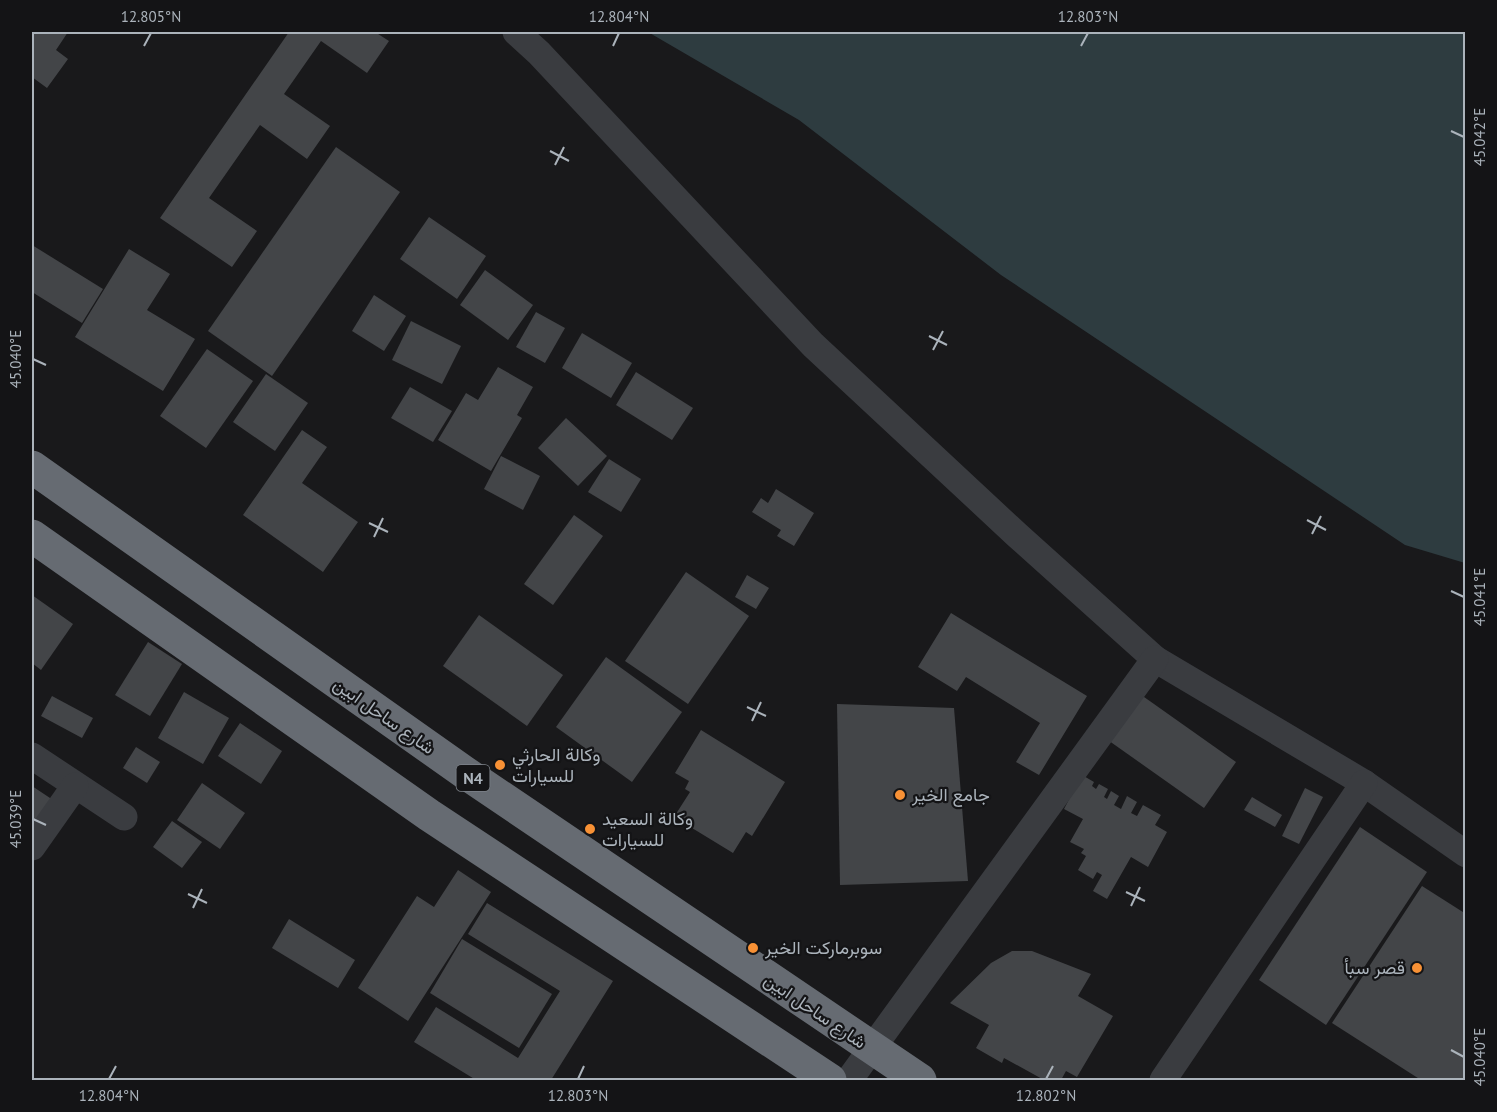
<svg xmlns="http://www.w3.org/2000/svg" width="1497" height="1112" viewBox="0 0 1497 1112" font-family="'PT Sans',Vazirmatn,sans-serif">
<rect width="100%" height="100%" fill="#19191b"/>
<!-- water -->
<polygon fill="#2e3c40" points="648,32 1465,32 1465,563 1405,545 1001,275 799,120"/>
<!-- building -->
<g fill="#434548">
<polygon points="32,32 68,32 56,50 68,59 47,88 32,77"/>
<polygon points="289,32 375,32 389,41 367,73 321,41 284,94 330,126 307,159 260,125 209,198 257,231 232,267 160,218"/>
<polygon points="336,147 400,192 272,376 208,331"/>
<polygon points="429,217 486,256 457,299 400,259"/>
<polygon points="32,245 103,289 82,323 32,292"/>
<polygon points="129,249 170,274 147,310 195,339 163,391 75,337"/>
<polygon points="485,270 533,305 508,340 460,305"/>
<polygon points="374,295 406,316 384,351 352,331"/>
<polygon points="536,312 565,328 545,363 516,347"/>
<polygon points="411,321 461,346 442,384 392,360"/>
<polygon points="582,333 632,363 611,398 562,368"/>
<polygon points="207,349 253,381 206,448 160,416"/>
<polygon points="498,367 533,387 517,415 522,418 491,471 438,440 466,393 478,400"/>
<polygon points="636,372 693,408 672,440 616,405"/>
<polygon points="266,374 308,403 275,451 233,422"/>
<polygon points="410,387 452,411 433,442 391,418"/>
<polygon points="566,418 607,456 578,486 538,448"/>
<polygon points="302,430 327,447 302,483 358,522 323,572 243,515"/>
<polygon points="501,456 540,476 523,510 484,489"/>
<polygon points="609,459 641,479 621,512 588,492"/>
<polygon points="776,489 814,513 794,546 777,536 781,530 752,512 761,498 768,503"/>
<polygon points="574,515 603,536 553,605 524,584"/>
<polygon points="686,572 749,616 688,704 625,661"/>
<polygon points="747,575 769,588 756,609 735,597"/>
<polygon points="32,595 73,624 41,670 32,663"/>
<polygon points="951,613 1087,696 1039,775 1016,762 1040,723 966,677 957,691 918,667"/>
<polygon points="479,615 563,675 527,726 443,666"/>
<polygon points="148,642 182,664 150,716 115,695"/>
<polygon points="606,657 682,712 632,782 556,727"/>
<polygon points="184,692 229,718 203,764 158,738"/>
<polygon points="1137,692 1236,762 1204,808 1105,738"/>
<polygon points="52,696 93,718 82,738 41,716"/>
<polygon points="837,704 954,708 968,881 840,885"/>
<polygon points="240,723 282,751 261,784 218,756"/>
<polygon points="701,730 785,782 752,836 746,832 733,853 674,817 690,792 685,789 689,781 675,773"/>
<polygon points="136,747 160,762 147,783 123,768"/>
<polygon points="1082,775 1094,782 1092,786 1096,789 1099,784 1108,789 1104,797 1107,799 1111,791 1119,796 1114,805 1121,809 1127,796 1137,802 1131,813 1137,816 1143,805 1161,815 1155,825 1167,832 1148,867 1131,857 1107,899 1093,891 1102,875 1097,872 1093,879 1078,870 1086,856 1081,853 1084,849 1070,842 1083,819 1064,809"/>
<polygon points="202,783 245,813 220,849 177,820"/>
<polygon points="32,786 53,800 32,834"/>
<polygon points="1305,788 1323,797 1299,844 1282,836"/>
<polygon points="1252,797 1282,815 1275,827 1244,810"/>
<polygon points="172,821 202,842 182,868 153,847"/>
<polygon points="1360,827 1427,872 1326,1025 1259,980"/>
<polygon points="458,870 491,892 408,1021 358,988 417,896 434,907"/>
<polygon points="1422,886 1466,914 1466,1080 1421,1080 1332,1023"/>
<polygon points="487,903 613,981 551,1080 476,1080 414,1042 436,1007 518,1058 560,991 468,934"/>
<polygon points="289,919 355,960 338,988 272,948"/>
<polygon points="462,939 552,994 519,1048 430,993"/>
<polygon points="1012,951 1032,951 1091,974 1078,996 1113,1016 1077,1077 1066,1071 1061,1080 1044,1080 1004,1058 1002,1063 976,1048 989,1025 950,1003 991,963"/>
</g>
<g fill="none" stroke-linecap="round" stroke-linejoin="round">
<!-- minor -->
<g stroke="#3a3c40" stroke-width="27">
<polyline points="516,32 539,53 813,345 1017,535 1155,659 1364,783 1466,854"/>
<polyline points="32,756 124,817"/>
<polyline points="32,847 75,786"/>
<polyline points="849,1080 1155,659"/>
<polyline points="1163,1080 1364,783"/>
</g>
<!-- highway -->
<g stroke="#666b72" stroke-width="33">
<polyline points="32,467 464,772 920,1080"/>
<polyline points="32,536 429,815 830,1080"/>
</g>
</g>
<!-- ticks -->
<path fill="none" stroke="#abb3bb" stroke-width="2" d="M144 46 151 33M613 46 619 33M1081 46 1088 33M1451 131 1464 137M550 151 569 161M555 165 564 147M929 336 947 345M933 350 943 331M33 359 46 365M1307 520 1326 530M369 523 388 532M1312 534 1321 516M374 537 383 518M1451 591 1464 597M747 707 766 716M752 721 761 702M33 819 46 825M1126 892 1145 901M188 894 207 903M1131 906 1140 887M193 908 202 889M1451 1050 1464 1057M109 1079 116 1066M578 1079 584 1066M1046 1079 1053 1066"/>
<!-- markers -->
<g fill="#f89135" stroke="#141416" stroke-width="2">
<circle cx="500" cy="765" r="6"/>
<circle cx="900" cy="795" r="6"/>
<circle cx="590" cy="829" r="6"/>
<circle cx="753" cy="948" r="6"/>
<circle cx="1417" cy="968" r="6"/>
</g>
<g text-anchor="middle" stroke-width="4.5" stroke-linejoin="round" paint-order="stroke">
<!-- shield labels -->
<rect fill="#141416" stroke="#7e838a" stroke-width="1.5" x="456.5" y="765" width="33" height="26" rx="4.5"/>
<g font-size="16" font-weight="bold" fill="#abb3bb">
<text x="473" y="784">N4</text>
</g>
<!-- street labels -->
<g font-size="18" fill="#abb3bb" stroke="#141416">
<text transform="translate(384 716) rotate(35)" y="6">شارع ساحل ابين</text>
<text transform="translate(815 1011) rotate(34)" y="6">شارع ساحل ابين</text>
</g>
<!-- poi labels -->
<g font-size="18" fill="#abb3bb" stroke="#141416" text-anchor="start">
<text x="512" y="761">وكالة الحارثي<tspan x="512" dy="21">للسيارات</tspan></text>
<text x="912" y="801">جامع الخير</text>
<text x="602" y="825">وكالة السعيد<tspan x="602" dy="21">للسيارات</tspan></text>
<text x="765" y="954">سوبرماركت الخير</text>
<text x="1405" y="974" text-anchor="end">قصر سبأ</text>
</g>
</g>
<!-- border -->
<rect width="1497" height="1112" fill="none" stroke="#141416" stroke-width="66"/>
<rect x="33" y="33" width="1431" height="1046" fill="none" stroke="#abb3bb" stroke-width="2"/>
<g font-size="15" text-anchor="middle" fill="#abb3bb">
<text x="151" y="22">12.805°N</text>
<text x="619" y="22">12.804°N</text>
<text x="1088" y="22">12.803°N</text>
<text transform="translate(1480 137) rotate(-90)" y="5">45.042°E</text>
<text transform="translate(16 359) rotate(-90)" y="5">45.040°E</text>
<text transform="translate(1480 597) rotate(-90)" y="5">45.041°E</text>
<text transform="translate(16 819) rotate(-90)" y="5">45.039°E</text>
<text transform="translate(1480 1057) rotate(-90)" y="5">45.040°E</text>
<text x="109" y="1101">12.804°N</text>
<text x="578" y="1101">12.803°N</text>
<text x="1046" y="1101">12.802°N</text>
</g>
</svg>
